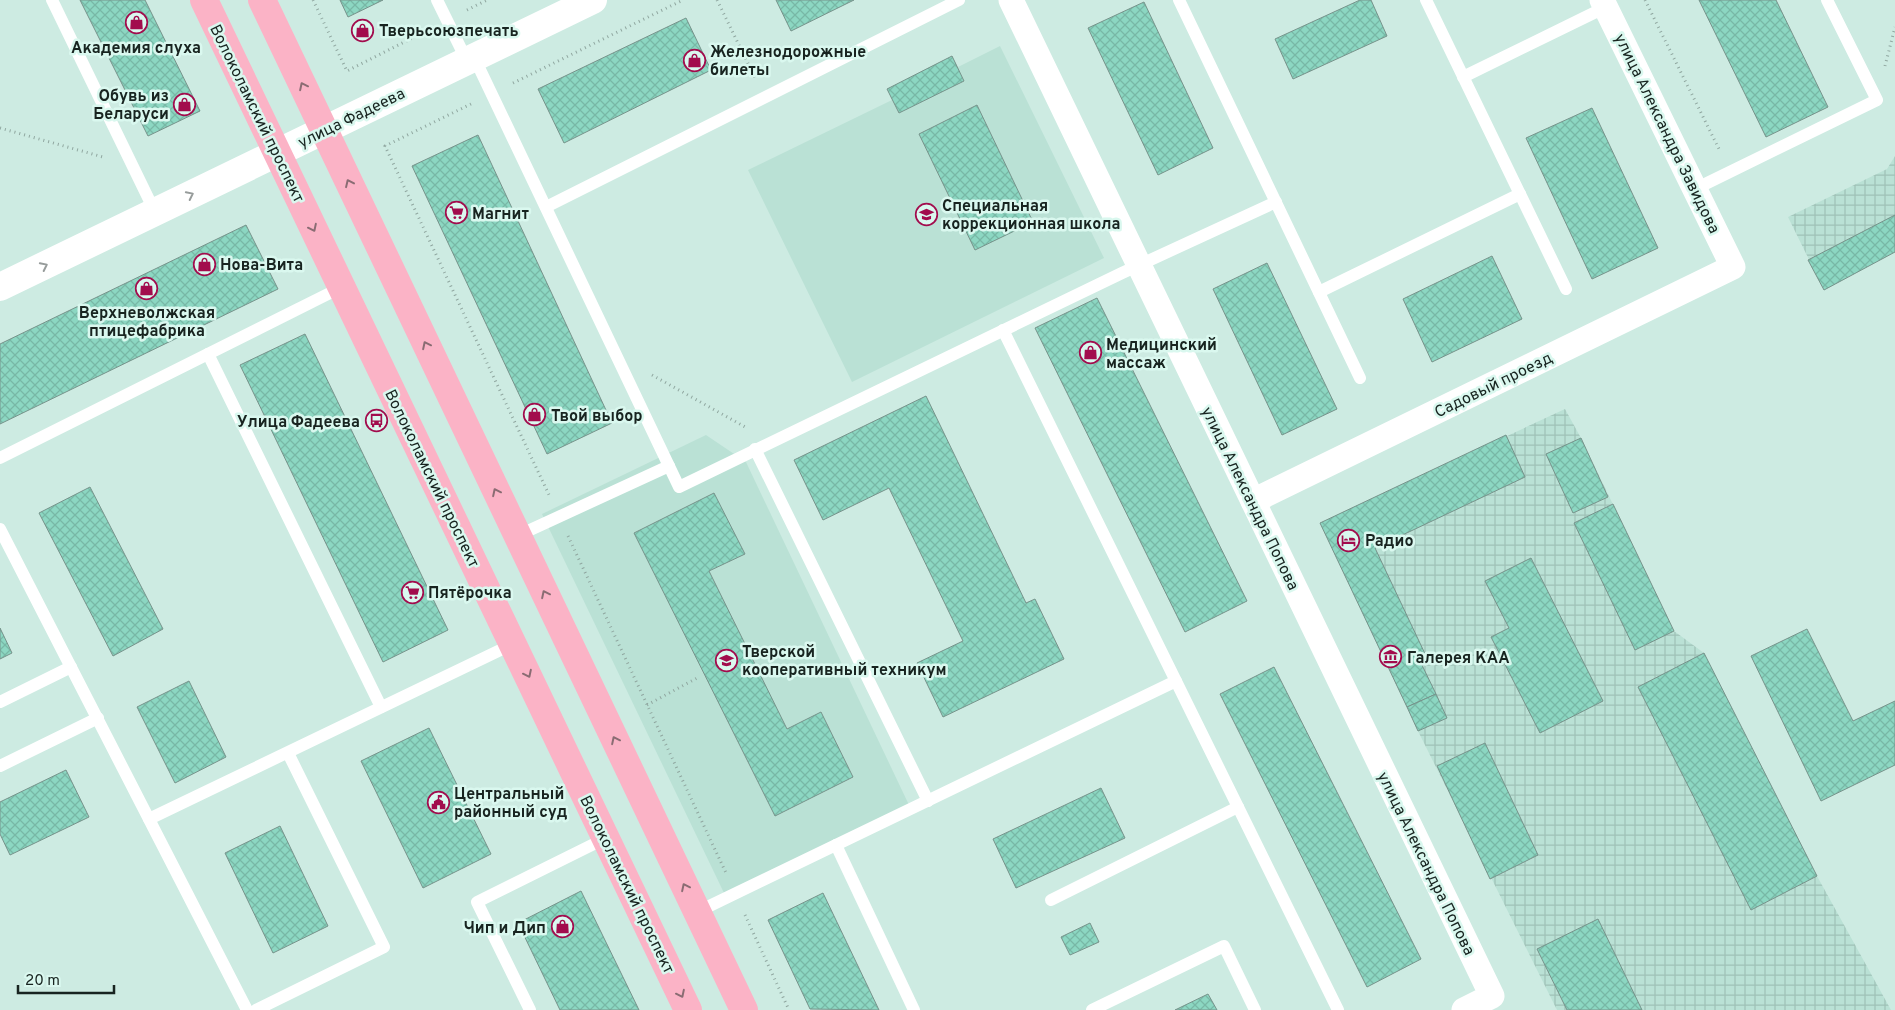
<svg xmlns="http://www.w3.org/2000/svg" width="1895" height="1010" viewBox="0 0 1895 1010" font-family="Overpass,sans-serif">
<defs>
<pattern id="industrial-grid" width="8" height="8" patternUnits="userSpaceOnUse" patternTransform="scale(1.25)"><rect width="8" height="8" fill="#bae1d5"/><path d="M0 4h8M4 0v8" fill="none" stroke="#9fc1b7"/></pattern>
<pattern id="building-cross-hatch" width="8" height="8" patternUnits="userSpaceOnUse" patternTransform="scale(1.25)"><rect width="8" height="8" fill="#8cd7c2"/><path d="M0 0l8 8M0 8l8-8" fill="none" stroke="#78b8a6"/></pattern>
</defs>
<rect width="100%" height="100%" fill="#cdebe2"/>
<!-- built -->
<g fill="#bae1d5">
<polygon points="1000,46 1104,258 852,382 748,170 892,100 887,89 952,56 958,67"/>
<polygon points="706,435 746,462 909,805 725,895 542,514"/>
</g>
<!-- industrial -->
<g fill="url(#industrial-grid)">
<polygon points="1895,156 1895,252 1824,290 1788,217 1887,169"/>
<polygon points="1565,409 1581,438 1674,631 1704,653 1817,876 1891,1010 1557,1010 1418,731 1320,523"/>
</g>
<!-- building -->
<g fill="url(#building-cross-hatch)" stroke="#77938b">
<polygon points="80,0 145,0 200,111 148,136"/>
<polygon points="340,0 383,0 348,17"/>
<polygon points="776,0 854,0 791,31"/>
<polygon points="1360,0 1371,0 1387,36 1293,79 1275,39"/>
<polygon points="1699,0 1776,0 1828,107 1766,137"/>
<polygon points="1144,2 1213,148 1158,175 1088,28"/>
<polygon points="686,18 711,70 564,143 538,89"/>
<polygon points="952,56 964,81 899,113 887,89"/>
<polygon points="977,105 1033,222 975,250 919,134"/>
<polygon points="1592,108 1658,248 1592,279 1526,138"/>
<polygon points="478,135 612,423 547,454 412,166"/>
<polygon points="1895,215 1895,252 1824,290 1808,260"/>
<polygon points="246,225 278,289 0,424 0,344"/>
<polygon points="1492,256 1522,319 1432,362 1403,299"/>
<polygon points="1267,263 1337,409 1282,435 1213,289"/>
<polygon points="1097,298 1247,601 1185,632 1035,328"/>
<polygon points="305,334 448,630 383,662 240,365"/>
<polygon points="926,396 1026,603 1035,599 1064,659 943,717 917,663 963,641 889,488 823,520 794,460"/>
<polygon points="1506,435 1525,477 1375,548 1427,658 1420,661 1436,694 1407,707 1320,523"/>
<polygon points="1581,438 1608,497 1573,513 1546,454"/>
<polygon points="90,487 163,629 113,656 39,513"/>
<polygon points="714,493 745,554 709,571 787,729 821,712 853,777 775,816 634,533"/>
<polygon points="1613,504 1674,631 1635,650 1574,523"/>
<polygon points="1531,558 1603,701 1540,733 1491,637 1509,628 1485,581"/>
<polygon points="0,628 12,653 0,659"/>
<polygon points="1807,629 1853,721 1895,701 1895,765 1821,801 1751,656"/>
<polygon points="1704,653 1817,876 1751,910 1638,687"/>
<polygon points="1274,667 1421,959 1367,987 1220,694"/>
<polygon points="189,681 226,757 175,783 137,707"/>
<polygon points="1436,694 1447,718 1418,731 1407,707"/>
<polygon points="429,728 491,854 423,888 361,761"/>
<polygon points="1485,743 1538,855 1490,879 1437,766"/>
<polygon points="66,770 89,817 10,855 0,834 0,802"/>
<polygon points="1101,788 1125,838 1016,888 993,839"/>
<polygon points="280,826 328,926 273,953 225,853"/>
<polygon points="581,891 639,1010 560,1010 518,923"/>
<polygon points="823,893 879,1010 810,1009 768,920"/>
<polygon points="1598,919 1642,1010 1567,1010 1537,949"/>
<polygon points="1090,923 1099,942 1070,955 1061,937"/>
<polygon points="1208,994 1217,1010 1175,1010"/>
</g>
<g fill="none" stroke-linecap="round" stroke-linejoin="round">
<!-- path -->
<g stroke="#90a7a0" stroke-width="3" stroke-dasharray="1 4" stroke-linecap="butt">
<polyline points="313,0 347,71 428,30"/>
<polyline points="717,0 755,78"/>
<polyline points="1645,0 1720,151"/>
<polyline points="467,10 487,0"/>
<polyline points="1885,66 1895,27"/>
<polyline points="513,83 683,0"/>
<polyline points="471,104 385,146 550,497"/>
<polyline points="0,128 103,157"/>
<polyline points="652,375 747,428"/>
<polyline points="568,536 726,873"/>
<polyline points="647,705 699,677"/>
<polyline points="745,915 789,1010"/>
</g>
<!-- service -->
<g stroke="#fff" stroke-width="12">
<polyline points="52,0 155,212"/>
<polyline points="437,0 467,61"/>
<polyline points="1179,0 1360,378"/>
<polyline points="1426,0 1566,289"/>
<polyline points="474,57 679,487 1122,273 1276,202"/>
<polyline points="1463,77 1606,7"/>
<polyline points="1695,189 1877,100 1827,0"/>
<polyline points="546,207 959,0"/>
<polyline points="1319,292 1520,194"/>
<polyline points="1003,330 1338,1010"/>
<polyline points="208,354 381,707"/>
<polyline points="755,449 928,801"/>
<polyline points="0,458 342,287"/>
<polyline points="0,529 247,1010"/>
<polyline points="517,536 669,466"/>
<polyline points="0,702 71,667"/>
<polyline points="0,766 98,718"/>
<polyline points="149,819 513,644"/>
<polyline points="836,845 914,1010"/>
<polyline points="1051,900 1238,807"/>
<polyline points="697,912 1176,681"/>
<polyline points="256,1010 384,947 288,753"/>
<polyline points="530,1010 477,902 606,838"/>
<polyline points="1092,1010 1224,946 1255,1010"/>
</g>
<!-- minor -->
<g stroke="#fff" stroke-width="25">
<polyline points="1011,0 1492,996 1464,1010"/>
<polyline points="1253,501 1733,267 1602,0"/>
</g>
<!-- tertiary -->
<polyline stroke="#fff" stroke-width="28" points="0,287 593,0"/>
<!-- primary -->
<g stroke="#fbb3c6" stroke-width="28">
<polyline points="204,0 688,1010"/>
<polyline points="262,0 744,1010"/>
</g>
</g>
<!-- one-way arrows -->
<defs><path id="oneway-chevron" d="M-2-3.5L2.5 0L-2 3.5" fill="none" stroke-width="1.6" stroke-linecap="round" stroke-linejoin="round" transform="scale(1.25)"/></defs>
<g stroke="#8a6c73">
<use href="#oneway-chevron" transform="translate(303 86) rotate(-116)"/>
<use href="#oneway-chevron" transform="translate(349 183) rotate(-115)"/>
<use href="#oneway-chevron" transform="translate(313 228) rotate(64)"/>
<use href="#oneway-chevron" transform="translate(426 345) rotate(-116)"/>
<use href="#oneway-chevron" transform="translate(496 492) rotate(-116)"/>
<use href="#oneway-chevron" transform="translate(545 594) rotate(-116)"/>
<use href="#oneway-chevron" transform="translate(528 674) rotate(64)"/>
<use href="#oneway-chevron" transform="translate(615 740) rotate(-116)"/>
<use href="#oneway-chevron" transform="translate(685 887) rotate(-116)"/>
<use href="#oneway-chevron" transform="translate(681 994) rotate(64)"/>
</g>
<g stroke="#979c9b">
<use href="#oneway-chevron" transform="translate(190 195) rotate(-26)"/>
<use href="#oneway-chevron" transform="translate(44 266) rotate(-26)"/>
</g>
<!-- icons -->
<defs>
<symbol id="shop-ring" viewBox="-11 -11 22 22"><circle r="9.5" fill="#daf8ef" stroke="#a20c4d" stroke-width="1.5"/><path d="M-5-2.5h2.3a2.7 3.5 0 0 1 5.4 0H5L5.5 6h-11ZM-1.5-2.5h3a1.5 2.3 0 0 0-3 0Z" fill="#a20c4d"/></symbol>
<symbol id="supermarket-ring" viewBox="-11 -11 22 22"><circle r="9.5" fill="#daf8ef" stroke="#a20c4d" stroke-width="1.5"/><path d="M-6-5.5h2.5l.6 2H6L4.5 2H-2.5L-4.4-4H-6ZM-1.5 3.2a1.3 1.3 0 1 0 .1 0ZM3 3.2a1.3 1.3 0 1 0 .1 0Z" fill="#a20c4d"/></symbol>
<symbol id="school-ring" viewBox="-11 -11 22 22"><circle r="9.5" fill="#daf8ef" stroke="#a20c4d" stroke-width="1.5"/><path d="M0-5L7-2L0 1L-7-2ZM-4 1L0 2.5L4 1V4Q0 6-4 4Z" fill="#a20c4d"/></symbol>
<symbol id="bus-ring" viewBox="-11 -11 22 22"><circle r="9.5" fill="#daf8ef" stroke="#a20c4d" stroke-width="1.5"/><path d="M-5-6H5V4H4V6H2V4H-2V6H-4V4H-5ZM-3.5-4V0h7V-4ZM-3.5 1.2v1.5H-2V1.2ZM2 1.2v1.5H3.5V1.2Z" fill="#a20c4d"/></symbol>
<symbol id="hotel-ring" viewBox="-11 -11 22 22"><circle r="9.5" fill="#daf8ef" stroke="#a20c4d" stroke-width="1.5"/><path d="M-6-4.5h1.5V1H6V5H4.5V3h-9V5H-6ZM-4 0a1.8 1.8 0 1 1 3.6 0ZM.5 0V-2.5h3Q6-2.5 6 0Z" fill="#a20c4d"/></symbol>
<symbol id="museum-ring" viewBox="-11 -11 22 22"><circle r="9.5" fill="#daf8ef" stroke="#a20c4d" stroke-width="1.5"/><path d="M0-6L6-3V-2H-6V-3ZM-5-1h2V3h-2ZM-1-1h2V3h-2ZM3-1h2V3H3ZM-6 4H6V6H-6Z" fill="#a20c4d"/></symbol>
<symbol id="university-ring" viewBox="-11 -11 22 22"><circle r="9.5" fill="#daf8ef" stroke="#a20c4d" stroke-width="1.5"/><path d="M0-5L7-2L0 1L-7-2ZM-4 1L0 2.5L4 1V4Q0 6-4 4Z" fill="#a20c4d"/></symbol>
<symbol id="civic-ring" viewBox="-11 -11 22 22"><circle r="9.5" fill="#daf8ef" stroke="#a20c4d" stroke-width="1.5"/><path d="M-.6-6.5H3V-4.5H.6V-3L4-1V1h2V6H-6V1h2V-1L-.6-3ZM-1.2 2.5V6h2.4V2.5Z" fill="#a20c4d"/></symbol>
</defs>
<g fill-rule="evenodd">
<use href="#shop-ring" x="124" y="10" width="25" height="25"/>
<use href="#shop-ring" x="350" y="18" width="25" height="25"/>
<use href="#shop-ring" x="682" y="48" width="25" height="25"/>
<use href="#shop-ring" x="172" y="92" width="25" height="25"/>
<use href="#supermarket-ring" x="444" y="200" width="25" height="25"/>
<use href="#school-ring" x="914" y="202" width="25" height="25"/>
<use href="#shop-ring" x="192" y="252" width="25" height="25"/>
<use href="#shop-ring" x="134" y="276" width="25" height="25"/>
<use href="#shop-ring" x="1078" y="340" width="25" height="25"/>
<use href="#shop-ring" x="522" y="402" width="25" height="25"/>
<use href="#bus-ring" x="364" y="408" width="25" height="25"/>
<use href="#hotel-ring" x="1336" y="528" width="25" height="25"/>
<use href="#supermarket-ring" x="400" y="580" width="25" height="25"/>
<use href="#museum-ring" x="1378" y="644" width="25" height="25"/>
<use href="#university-ring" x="714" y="648" width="25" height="25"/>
<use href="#civic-ring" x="426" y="790" width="25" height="25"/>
<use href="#shop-ring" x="550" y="914" width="25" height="25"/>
</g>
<g text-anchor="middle" stroke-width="5" stroke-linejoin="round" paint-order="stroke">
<!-- poi labels -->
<g font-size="16" font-weight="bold" fill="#182420" stroke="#daf8ef" text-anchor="start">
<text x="379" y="36">Тверьсоюзпечать</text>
<text x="136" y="53" text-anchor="middle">Академия слуха</text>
<text x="710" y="57">Железнодорожные<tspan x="710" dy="18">билеты</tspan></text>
<text x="169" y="101" text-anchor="end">Обувь из<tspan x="169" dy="18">Беларуси</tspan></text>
<text x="942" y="211">Специальная<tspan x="942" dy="18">коррекционная школа</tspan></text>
<text x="472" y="219">Магнит</text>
<text x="220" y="270">Нова-Вита</text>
<text x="147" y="318" text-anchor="middle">Верхневолжская<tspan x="147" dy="18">птицефабрика</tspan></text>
<text x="1106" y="350">Медицинский<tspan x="1106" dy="18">массаж</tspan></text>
<text x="551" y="421">Твой выбор</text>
<text x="360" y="427" text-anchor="end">Улица Фадеева</text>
<text x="1365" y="546">Радио</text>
<text x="428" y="598">Пятёрочка</text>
<text x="742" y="657">Тверской<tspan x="742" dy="18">кооперативный техникум</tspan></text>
<text x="1407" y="663">Галерея КАА</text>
<text x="454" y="799">Центральный<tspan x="454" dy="18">районный суд</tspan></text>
<text x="546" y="933" text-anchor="end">Чип и Дип</text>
</g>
<!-- street labels -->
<g font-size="16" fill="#182420" stroke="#daf8ef">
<text transform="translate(258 113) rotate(64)" y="6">Волоколамский проспект</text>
<text transform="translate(351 117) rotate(-26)" y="6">улица Фадеева</text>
<text transform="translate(1668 133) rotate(64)" y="6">улица Александра Завидова</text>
<text transform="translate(1493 384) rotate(-26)" y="6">Садовый проезд</text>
<text transform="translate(433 478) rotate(64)" y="6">Волоколамский проспект</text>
<text transform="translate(1251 498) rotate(64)" y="6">улица Александра Попова</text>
<text transform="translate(1427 863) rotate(64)" y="6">улица Александра Попова</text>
<text transform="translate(628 884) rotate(64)" y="6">Волоколамский проспект</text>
</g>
</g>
<!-- scale -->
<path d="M18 985v8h96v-8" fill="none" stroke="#182420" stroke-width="2.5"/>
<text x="25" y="985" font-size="15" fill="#182420" stroke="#daf8ef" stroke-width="4" paint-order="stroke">20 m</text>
</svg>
